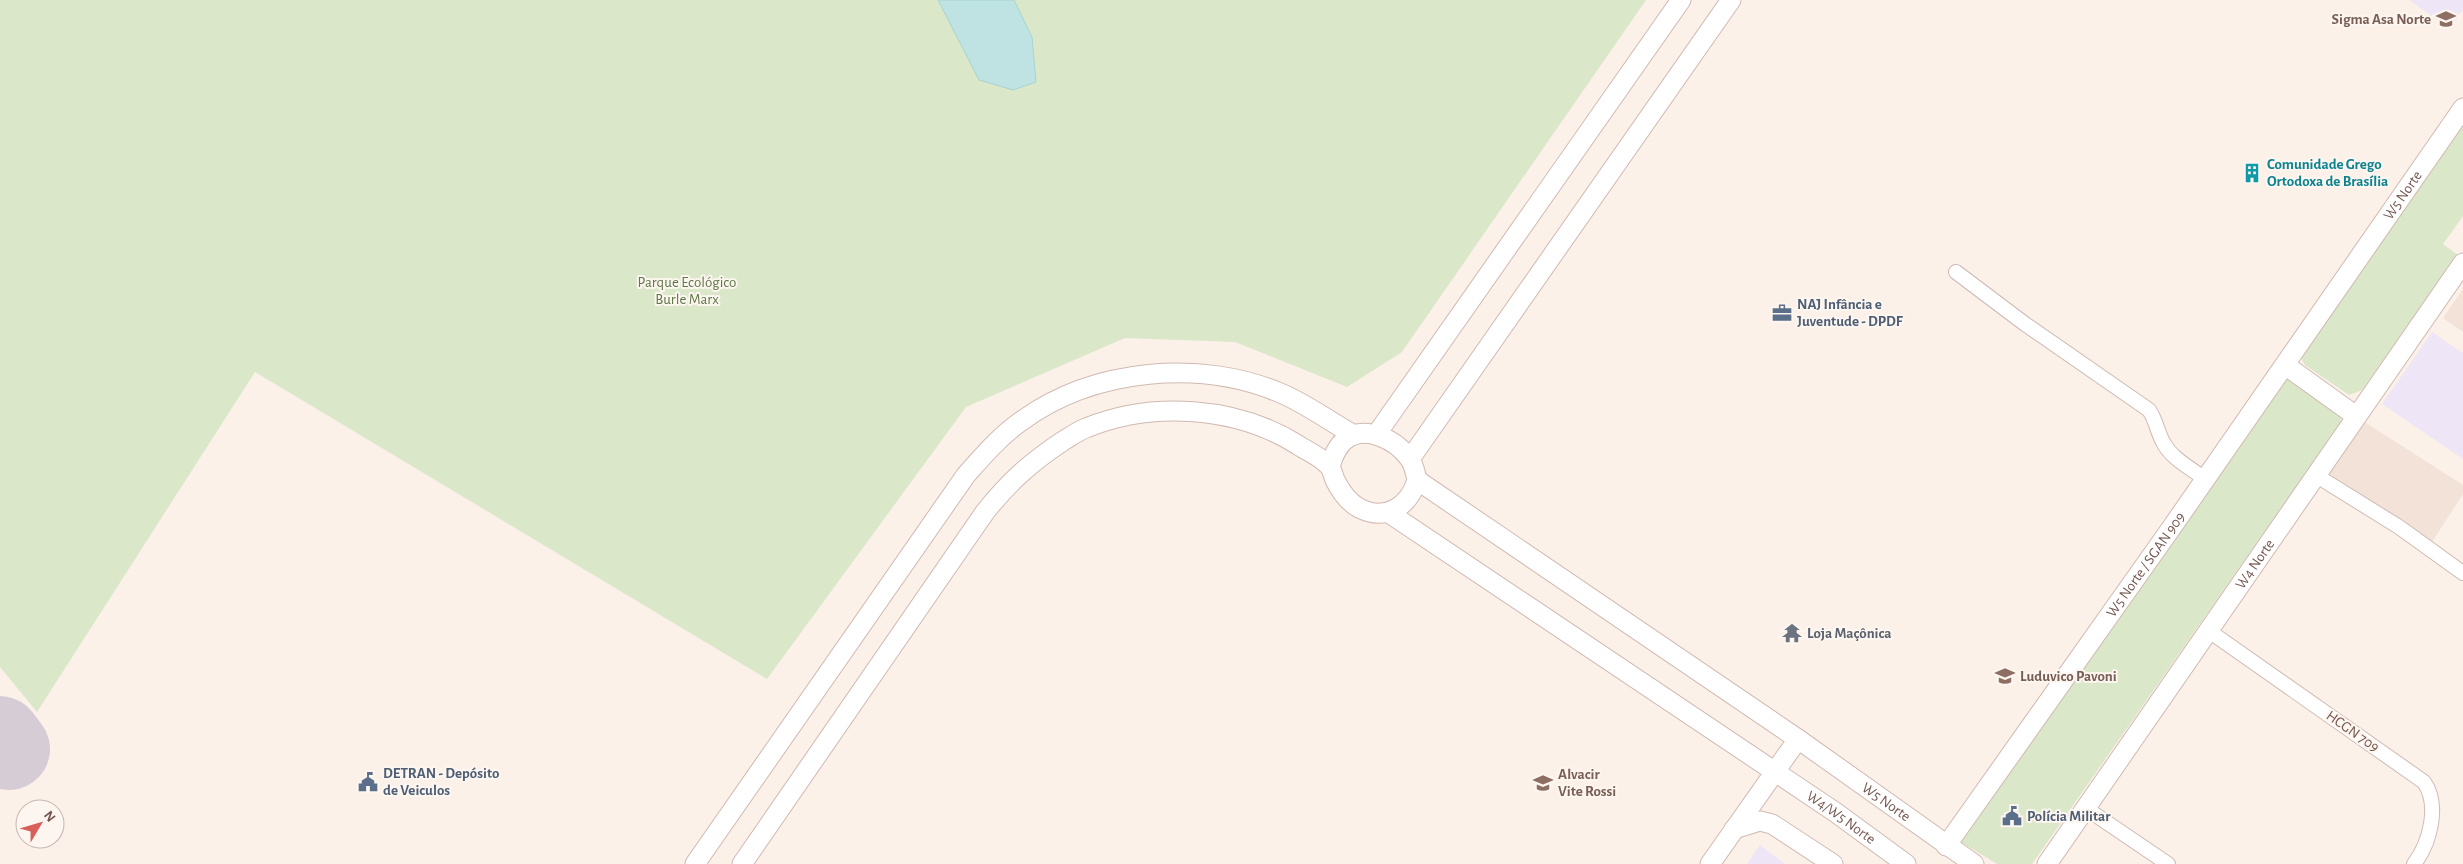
<svg xmlns="http://www.w3.org/2000/svg" width="2463" height="864" viewBox="0 0 2463 864" font-family="'Alegreya Sans',sans-serif">
<rect width="100%" height="100%" fill="#fbf1e9"/>
<!-- residential -->
<g fill="#f2e2d8">
<polygon points="2463,289 2463,332 2443,318"/>
<polygon points="2363,421 2463,485 2463,494 2428,548 2326,479"/>
</g>
<!-- education -->
<g fill="#eee6f7">
<polygon points="2409,0 2463,0 2463,10 2449,28"/>
<polygon points="2432,332 2463,353 2463,459 2382,404"/>
<polygon points="1760,845 1785,864 1747,864"/>
</g>
<!-- green -->
<g fill="#dae7c9">
<polygon points="0,0 1646,0 1402,352 1347,387 1235,342 1125,338 966,407 767,679 255,372 37,712 0,667"/>
<polygon points="2463,122 2463,216 2443,244 2458,255 2362,390 2349,395 2305,365 2301,358 2304,350"/>
<polygon points="2287,377 2340,410 2341,422 2032,864 1997,864 1961,842"/>
</g>
<!-- water -->
<polygon fill="#bfe3e2" stroke="#a6d4d3" points="938,0 1014,0 1032,37 1036,82 1013,90 979,80"/>
<g fill="none" stroke-linecap="round" stroke-linejoin="round">
<!-- runway -->
<polyline stroke="#d6ccd6" stroke-width="82" points="0,737 9,749"/>
<defs>
<g id="street">
<path d="M1956 272 2025 324 2149 410C2156 420 2157 431 2163 442 2171 458 2190 468 2204 478"/>
<polyline points="2317,476 2399,527 2463,573"/>
<path d="M2209 631 2424 782C2440 805 2430 843 2414 864"/>
<polyline points="2087,809 2168,864"/>
</g>
<g id="secondary">
<polyline points="2285,365 2356,416"/>
<polyline points="1376,435 1681,0"/>
<polyline points="1410,459 1731,0"/>
<path id="s1" d="M1417 480 1798 739 1974 864"/>
<path id="s2" d="M1389 513 1835 812 1906 864"/>
<polyline points="1734,829 1760,821 1772,824 1833,864"/>
<path id="s3" d="M1946 846 2172 527 2463 108"/>
<path d="M695 864 966 475C983 456 999 437 1020 422 1093 368 1202 358 1285 395 1309 406 1331 422 1354 435"/>
<path d="M742 864 985 512C1010 481 1030 463 1063 441 1070 437 1078 431 1086 428 1152 401 1236 406 1298 445 1307 451 1321 457 1329 466 1332 469 1333 475 1335 480 1340 490 1348 502 1359 508 1386 522 1409 506 1417 480 1415 472 1414 464 1409 458 1396 440 1365 424 1345 440 1337 446 1333 457 1330 466"/>
<polyline points="1710,864 1798,739"/>
<path id="s4" d="M2047 864 2463 263"/>
</g>
</defs>
<!-- street casing -->
<use href="#street" stroke="#cebab3" stroke-width="16"/>
<!-- secondary casing -->
<use href="#secondary" stroke="#d0b9b1" stroke-width="21"/>
<!-- street -->
<use href="#street" stroke="#fff" stroke-width="14"/>
<!-- secondary -->
<use href="#secondary" stroke="#fff" stroke-width="19"/>
</g>
<!-- icons -->
<defs>
<symbol id="school-bare" viewBox="-9 -9 18 18"><path d="M0-5L7-2L0 1L-7-2ZM-4 1L0 2.5L4 1V4Q0 6-4 4Z" fill="#8d6e63" stroke="#fdf6f0" stroke-width="2.5" paint-order="stroke"/></symbol>
<symbol id="building-bare" viewBox="-9 -9 18 18"><path d="M-4-6H4V6H1V3H-1V6H-4ZM-2.5-4.3h1.7v1.8h-1.7ZM.8-4.3h1.7v1.8H.8ZM-2.5-1h1.7V.8h-1.7ZM.8-1h1.7V.8H.8Z" fill="#0f9aa8" stroke="#fdf6f0" stroke-width="2.5" paint-order="stroke"/></symbol>
<symbol id="office-bare" viewBox="-9 -9 18 18"><path d="M-6-3h4V-5.5h4V-3h4V5H-6ZM-1-4.5V-3h2v-1.5ZM-6 0V1H6V0Z" fill="#5c6f8a" stroke="#fdf6f0" stroke-width="2.5" paint-order="stroke"/></symbol>
<symbol id="temple-bare" viewBox="-9 -9 18 18"><path d="M0-6L5-2H3V0L6.5 2.5H4V6H1.5V3h-3V6H-4V2.5H-6.5L-3 0V-2H-5Z" fill="#6b7280" stroke="#fdf6f0" stroke-width="2.5" paint-order="stroke"/></symbol>
<symbol id="civic-bare" viewBox="-9 -9 18 18"><path d="M-.6-6.5H3V-4.5H.6V-3L4-1V1h2V6H-6V1h2V-1L-.6-3ZM-1.2 2.5V6h2.4V2.5Z" fill="#5c6f8a" stroke="#fdf6f0" stroke-width="2.5" paint-order="stroke"/></symbol>
</defs>
<g fill-rule="evenodd">
<use href="#school-bare" x="2432" y="5" width="28" height="28"/>
<use href="#building-bare" x="2238" y="159" width="28" height="28"/>
<use href="#office-bare" x="1768" y="299" width="28" height="28"/>
<use href="#temple-bare" x="1778" y="619" width="28" height="28"/>
<use href="#school-bare" x="1991" y="662" width="28" height="28"/>
<use href="#civic-bare" x="354" y="768" width="28" height="28"/>
<use href="#school-bare" x="1529" y="769" width="28" height="28"/>
<use href="#civic-bare" x="1998" y="802" width="28" height="28"/>
</g>
<g text-anchor="middle" stroke-width="4" stroke-linejoin="round" paint-order="stroke">
<!-- education labels -->
<g font-size="15" font-weight="bold" fill="#785e54" stroke="#fdf6f0" text-anchor="start">
<text x="2431" y="24" text-anchor="end">Sigma Asa Norte</text>
<text x="2020" y="681">Luduvico Pavoni</text>
<text x="1558" y="779">Alvacir<tspan x="1558" dy="17">Vite Rossi</tspan></text>
</g>
<!-- culture labels -->
<g font-size="15" font-weight="bold" fill="#0d838f" stroke="#fdf6f0" text-anchor="start">
<text x="2267" y="169">Comunidade Grego<tspan x="2267" dy="17">Ortodoxa de Brasília</tspan></text>
</g>
<!-- street labels -->
<g font-size="15" fill="#73564f" stroke="#fdf6f0">
<text dy="5" stroke="none"><textPath href="#s3" startOffset="795">W5 Norte</textPath></text>
<text dy="5" stroke="none"><textPath href="#s4" startOffset="365">W4 Norte</textPath></text>
<text dy="5" stroke="none"><textPath href="#s3" startOffset="345">W5 Norte / SGAN 909</textPath></text>
<text transform="translate(2353 731) rotate(35)" y="5">HCGN 709</text>
<text dy="5" stroke="none"><textPath href="#s1" startOffset="569">W5 Norte</textPath></text>
<text dy="5" stroke="none"><textPath href="#s2" startOffset="545">W4/W5 Norte</textPath></text>
</g>
<!-- park labels -->
<g font-size="15" fill="#5e7848" stroke="#fdf6f0">
<text x="687" y="287">Parque Ecológico<tspan x="687" dy="17">Burle Marx</tspan></text>
</g>
<!-- service labels -->
<g font-size="15" font-weight="bold" fill="#4e5e75" stroke="#fdf6f0" text-anchor="start">
<text x="1797" y="309">NAJ Infância e<tspan x="1797" dy="17">Juventude - DPDF</tspan></text>
<text x="383" y="778">DETRAN - Depósito<tspan x="383" dy="17">de Veiculos</tspan></text>
<text x="2027" y="821">Polícia Militar</text>
</g>
<!-- worship labels -->
<g font-size="15" font-weight="bold" fill="#5b616d" stroke="#fdf6f0" text-anchor="start">
<text x="1807" y="638">Loja Maçônica</text>
</g>
</g>
<!-- north arrow -->
<g transform="translate(40 824) rotate(52)"><circle r="24" fill="#fdf6f0" stroke="#c6b6b0"/>
<path d="M0-4L9 19L0 12L-9 19Z" fill="#d9605a"/>
<text y="-8" font-size="14" font-weight="bold" text-anchor="middle" fill="#73564f">N</text>
</g>
</svg>
